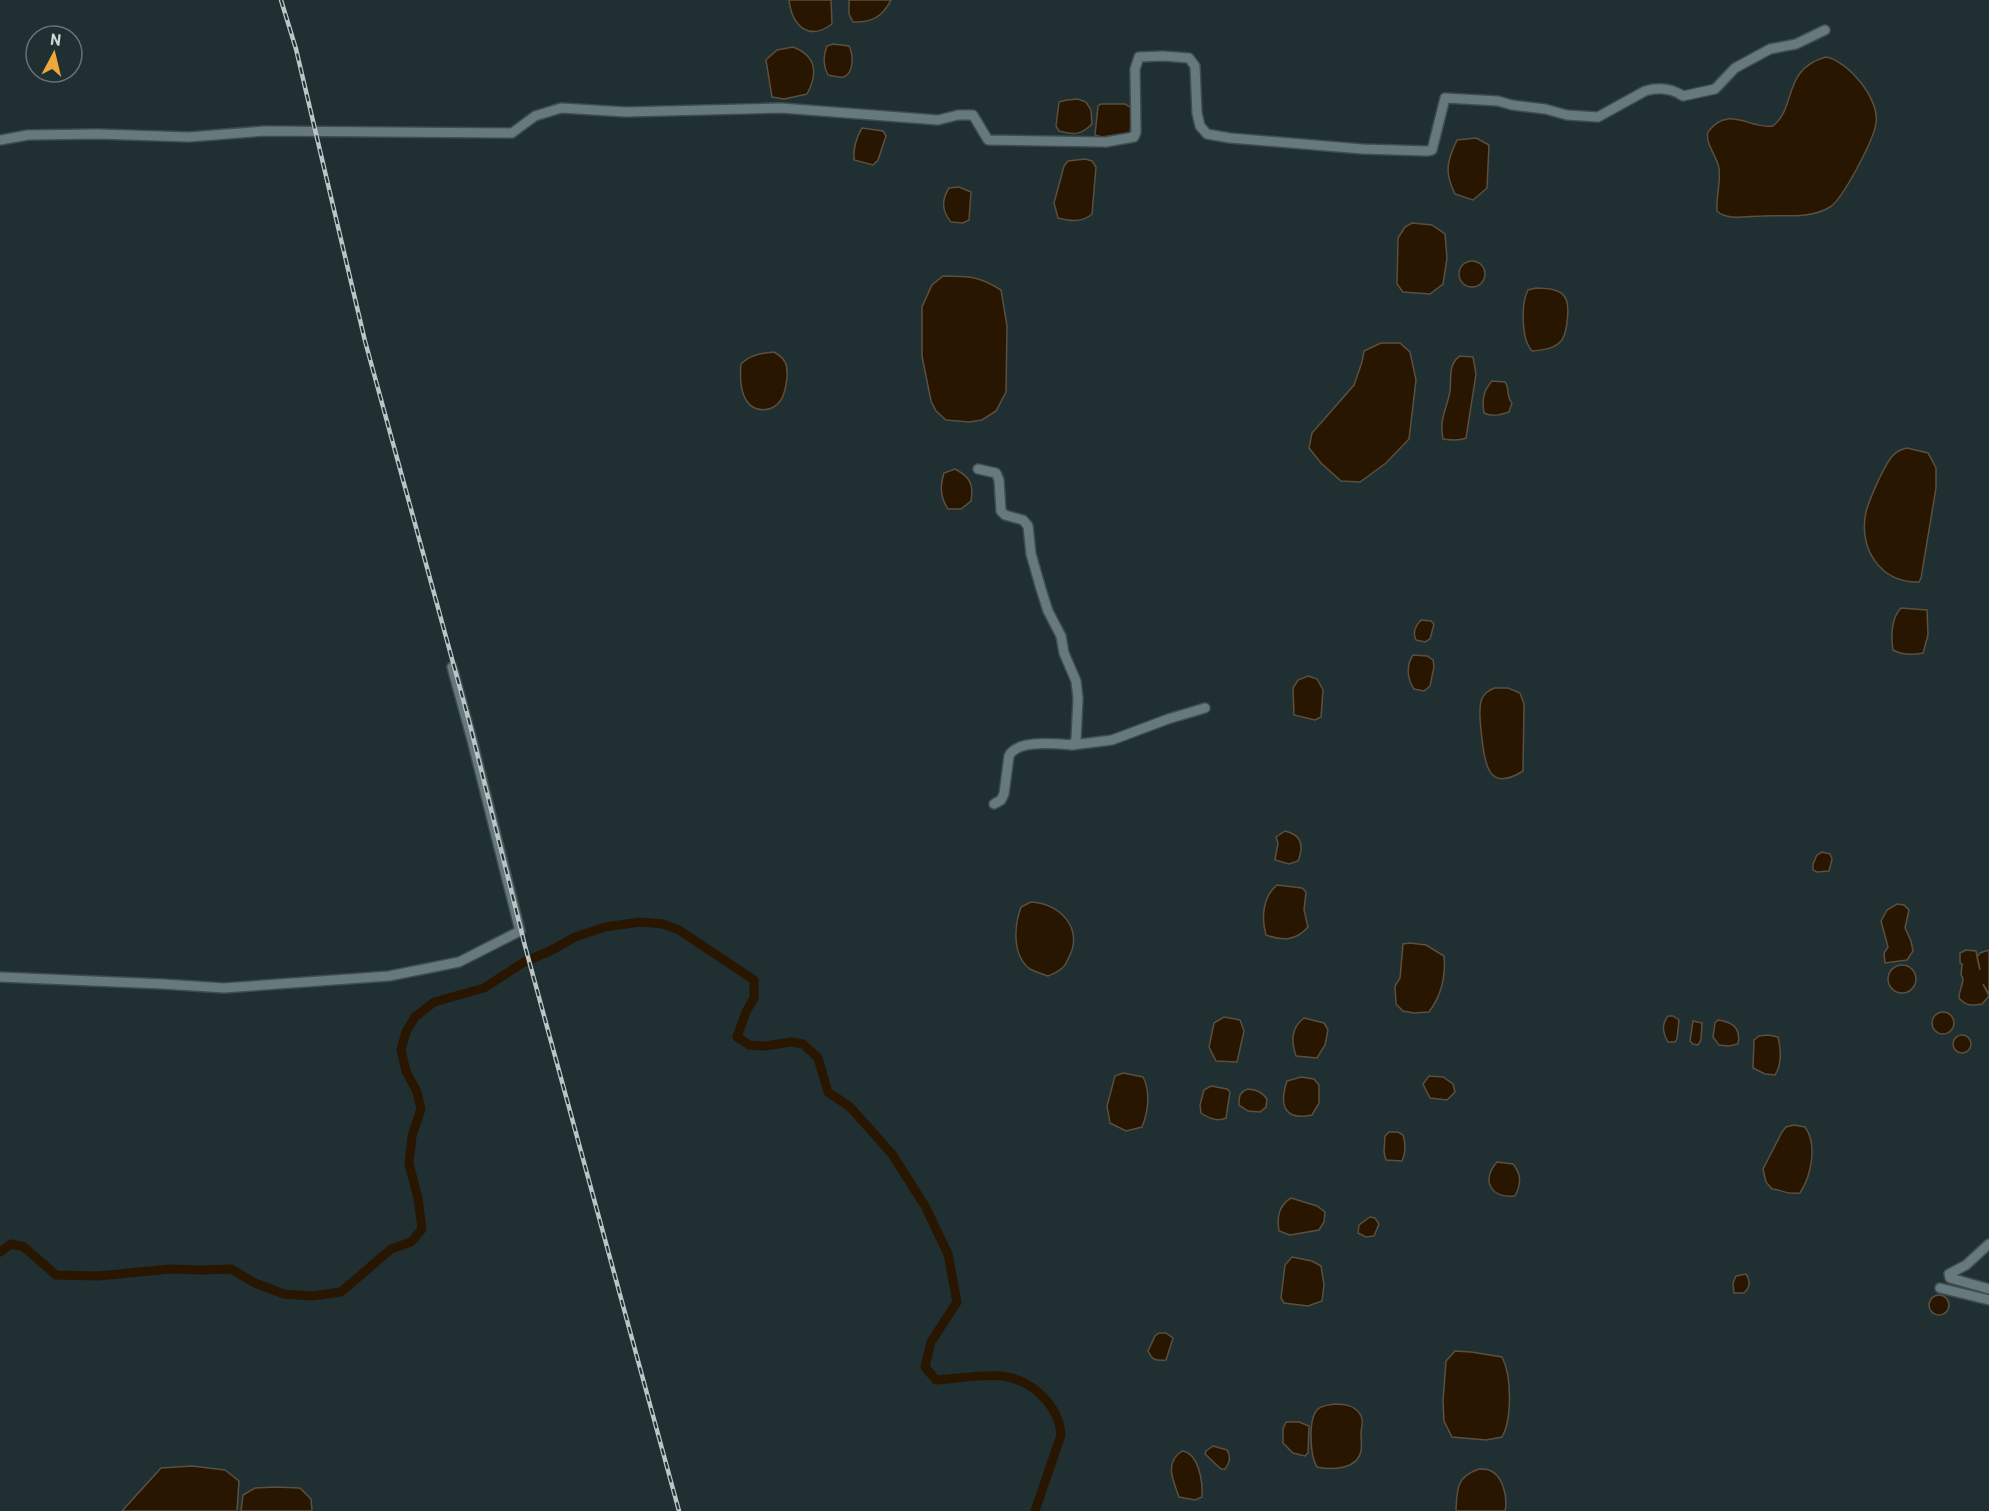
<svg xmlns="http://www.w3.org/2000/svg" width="1989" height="1511" viewBox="0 0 1989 1511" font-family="Barlow,sans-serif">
<rect width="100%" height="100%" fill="#1f2f32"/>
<!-- water -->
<g fill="#291600" stroke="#5a5041" stroke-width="1.5">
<path d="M789 0H831L832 24C808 42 792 25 789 0Z"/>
<path d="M849 0H891C883 16 872 23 853 22L849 14Z"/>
<path d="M833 44 849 46C853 54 855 73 843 77 839 78 833 76 828 75 823 66 823 56 827 46Z"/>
<path d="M793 47C817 56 818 74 807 94L784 99 772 97 766 60 777 50Z"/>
<path d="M1826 57C1848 61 1880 99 1876 123 1874 139 1843 199 1830 207 1811 219 1783 215 1762 216 1748 216 1727 221 1717 211 1716 197 1721 183 1719 168 1717 156 1705 144 1708 132 1728 104 1751 130 1773 126 1797 107 1782 69 1826 57Z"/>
<path d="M1078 99 1086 102 1091 110 1092 124C1081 135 1074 135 1059 131L1056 126 1059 102 1067 100Z"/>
<polygon points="1101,104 1125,104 1132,108 1130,133 1102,137 1095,135 1098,106"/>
<path d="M862 128 883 131 886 136 878 160 873 165 854 160C853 148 856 138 862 128Z"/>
<path d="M1476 138 1489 145 1487 188 1473 200 1455 194C1444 172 1447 161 1457 140Z"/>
<path d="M1085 159 1092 161 1096 167 1092 214C1082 223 1070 221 1058 218L1054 203 1064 166 1068 161Z"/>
<path d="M959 187 971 192 969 220 963 223 951 222C942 211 941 201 949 188Z"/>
<polygon points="1412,223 1432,225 1445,234 1447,258 1443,284 1430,294 1403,292 1397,284 1398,238 1405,227"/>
<circle cx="1472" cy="274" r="13"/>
<path d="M943 276C968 276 979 276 1001 290L1007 326 1006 392 996 411 982 420 969 422 946 420 936 411 931 401 922 356V307L932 285Z"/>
<path d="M1536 288C1562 288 1571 294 1567 321 1567 326 1565 335 1562 340 1555 349 1542 350 1532 351 1521 339 1521 304 1528 290Z"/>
<polygon points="1381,343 1400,343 1410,352 1416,380 1409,439 1386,463 1360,482 1341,481 1321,463 1309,448 1312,433 1354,385 1362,362 1364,351"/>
<path d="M774 352C786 359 788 365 787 378 786 385 785 394 781 400 772 413 754 413 746 400 740 390 740 375 741 364 750 355 761 353 774 352Z"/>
<path d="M1460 356 1473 357 1476 374 1466 438C1459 441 1450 440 1443 439 1439 422 1445 412 1449 396 1453 383 1446 365 1460 356Z"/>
<path d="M1492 381 1505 382C1510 389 1506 397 1512 403L1509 412C1500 415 1493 417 1484 413 1482 400 1483 391 1492 381Z"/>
<path d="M1907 448 1928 453 1936 468V488L1921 578 1919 582C1880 583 1858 548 1866 512 1869 500 1875 488 1880 477 1887 464 1891 451 1907 448Z"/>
<path d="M955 469C970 477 974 484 971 501L961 509H948C940 497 940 486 944 473Z"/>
<path d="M1901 608 1927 610 1928 635 1923 653C1913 655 1902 655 1893 650 1891 637 1891 618 1901 608Z"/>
<path d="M1421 620 1431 621 1434 624 1430 639 1425 642 1416 640C1412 632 1415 626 1421 620Z"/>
<path d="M1413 655 1427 656 1433 660 1434 667 1430 686 1424 691 1414 689C1407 679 1406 665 1413 655Z"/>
<polygon points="1308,676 1317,679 1323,690 1321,717 1315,720 1294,715 1293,688 1298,680"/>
<path d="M1494 688H1508L1520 693 1524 704 1523 771C1490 792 1485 767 1482 739 1481 728 1478 713 1481 701 1483 694 1488 691 1494 688Z"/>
<path d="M1285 831C1302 835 1304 846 1298 861L1289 864 1275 860 1278 843 1276 837Z"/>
<polygon points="1822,852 1830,854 1832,859 1829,871 1817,872 1813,870 1813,864 1817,855"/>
<path d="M1277 885 1302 888 1306 892 1304 910 1308 927C1296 941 1282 941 1266 935 1261 918 1263 896 1277 885Z"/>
<path d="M1031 902C1060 903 1084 929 1069 957 1067 961 1065 967 1061 969 1058 972 1052 974 1048 976 1043 974 1035 972 1030 969 1012 956 1014 926 1021 907Z"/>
<polygon points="1897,904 1904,905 1909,910 1905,928 1911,941 1913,951 1907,960 1885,963 1884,953 1888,947 1881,921 1887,910"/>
<path d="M1410 943 1426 945 1444 956C1446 977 1441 996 1429 1012L1414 1013 1403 1011 1396 1004 1395 986 1400 978 1403 944Z"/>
<path d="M1966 950 1976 951 1980 970 1977 957 1980 953 1989 950V994L1983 984 1989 996 1982 1004C1972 1006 1966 1006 1959 998 1959 990 1963 986 1963 978L1961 975 1962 964 1960 963V953Z"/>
<circle cx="1902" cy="979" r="14"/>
<circle cx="1943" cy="1023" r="11"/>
<path d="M1668 1016H1673L1679 1020 1677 1039 1675 1042H1668C1663 1033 1661 1025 1668 1016Z"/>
<polygon points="1224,1017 1240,1020 1244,1031 1237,1062 1216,1061 1209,1047 1214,1023"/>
<path d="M1304 1018 1324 1023 1328 1030 1325 1045 1317 1058 1296 1056C1291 1041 1291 1028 1304 1018Z"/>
<path d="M1718 1020C1733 1022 1741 1028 1738 1044L1729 1046 1719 1045 1713 1037 1715 1023Z"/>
<polygon points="1693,1021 1702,1023 1701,1040 1698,1045 1693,1044 1690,1041"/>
<path d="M1768 1035 1778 1037C1781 1048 1782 1065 1775 1075L1765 1074 1753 1068 1754 1040 1759 1036Z"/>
<circle cx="1962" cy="1044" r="9"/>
<path d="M1123 1073 1143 1077C1151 1092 1148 1112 1142 1127L1126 1131 1110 1123 1107 1106 1115 1076Z"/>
<polygon points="1429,1076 1443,1077 1453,1084 1455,1092 1447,1100 1430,1098 1423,1084"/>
<path d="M1301 1077 1314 1079 1319 1085V1103L1312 1115C1284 1121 1279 1105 1287 1081Z"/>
<path d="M1211 1086 1227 1089 1230 1092 1226 1118C1217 1122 1208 1118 1201 1113L1200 1105 1204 1090Z"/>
<path d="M1248 1089C1257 1090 1262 1092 1267 1099L1266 1107 1260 1112 1248 1111 1239 1105C1239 1097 1239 1092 1248 1089Z"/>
<path d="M1794 1125 1805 1127C1818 1145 1811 1176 1800 1193 1784 1195 1784 1190 1772 1189L1766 1182 1763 1169 1782 1132 1786 1127Z"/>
<path d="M1389 1132H1398L1403 1135C1406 1144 1406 1152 1402 1161L1386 1160 1384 1152 1385 1136Z"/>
<path d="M1497 1162 1513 1164C1522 1175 1521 1184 1515 1196 1492 1199 1480 1181 1497 1162Z"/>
<path d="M1291 1198 1317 1206 1325 1212 1324 1222 1319 1230 1290 1235 1279 1231C1277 1218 1278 1206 1291 1198Z"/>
<polygon points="1370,1217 1375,1218 1379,1224 1374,1236 1366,1237 1358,1233 1359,1225"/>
<polygon points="1292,1257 1312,1261 1321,1266 1324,1285 1322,1301 1308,1306 1284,1303 1281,1298 1285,1265"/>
<path d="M1746 1274C1751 1282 1750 1287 1744 1293H1734L1733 1283 1736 1276Z"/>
<circle cx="1939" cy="1305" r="10"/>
<path d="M1159 1333H1166L1173 1338 1166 1360C1156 1361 1152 1360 1148 1351L1155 1336Z"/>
<path d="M1455 1351 1471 1352 1502 1357C1512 1376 1512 1419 1502 1437L1486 1440 1452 1437 1444 1421 1443 1401 1446 1361Z"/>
<path d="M1335 1404C1344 1404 1354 1405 1360 1414 1364 1419 1362 1427 1361 1432 1361 1438 1362 1445 1361 1451 1357 1470 1331 1470 1317 1467 1310 1456 1308 1420 1317 1410 1321 1405 1329 1405 1335 1404Z"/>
<polygon points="1286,1422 1299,1422 1309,1426 1308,1453 1305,1456 1293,1453 1283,1443 1283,1429"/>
<path d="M1213 1446 1227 1450C1231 1457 1230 1462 1225 1469H1221L1205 1454 1206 1451Z"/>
<path d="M1182 1451C1199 1453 1203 1483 1202 1497L1195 1500 1179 1497C1173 1480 1164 1463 1182 1451Z"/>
<polygon points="192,1466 225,1470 239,1481 237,1511 122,1511 161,1468"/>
<path d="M1479 1469C1482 1469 1486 1469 1489 1470 1503 1475 1508 1498 1505 1511H1456C1457 1489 1456 1477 1479 1469Z"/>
<polygon points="276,1487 300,1488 311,1499 312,1511 241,1511 243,1495 255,1488"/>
</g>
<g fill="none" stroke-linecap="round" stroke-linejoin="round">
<!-- canal -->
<path stroke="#291600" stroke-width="9" d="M0 1252 11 1244 24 1247 56 1275 98 1276 170 1269 202 1270 231 1269 255 1283 284 1294 312 1296 341 1292 391 1249 411 1242 422 1229 418 1198 409 1164 412 1136 421 1109 417 1092 406 1071 401 1050 406 1032 415 1017 434 1002 484 988 524 962 550 951 575 937 605 927 640 922 663 924 679 930 754 980V998L746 1012 737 1037 749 1045 765 1046 791 1042 803 1044 818 1058 828 1092 850 1107 892 1154 925 1206 948 1254 957 1302 931 1342 925 1367 936 1380C955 1379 984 1374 1002 1376 1032 1380 1059 1405 1061 1435L1035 1511"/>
<defs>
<g id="minor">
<path d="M0 140 28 135 98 134 189 137 264 131 512 133 535 116 561 108 626 112 781 108 938 120 958 115H973L988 140 1106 142 1134 137 1136 132 1135 69 1139 57 1163 56 1189 58 1195 66 1197 113 1200 126 1207 134 1230 138 1362 149 1427 151 1432 150 1445 98 1498 101 1512 105 1545 109 1567 115 1598 117 1645 91C1659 87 1671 88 1683 96L1715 89 1735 68 1770 49 1796 44 1825 30"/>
<path d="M978 469 996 473 999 480 1001 511 1005 515 1023 520 1028 526 1031 554 1041 589 1048 611 1061 636 1064 653 1076 681 1078 698 1076 740 1072 745C1056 744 1017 739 1009 756L1004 794 1001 800 994 804"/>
<polyline points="1072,745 1112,740 1168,719 1205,708"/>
<polyline points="0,977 163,984 224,988 389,976 459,962 520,931 472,740 452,667"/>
<polyline points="1989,1244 1966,1265 1949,1274 1950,1278 1989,1289"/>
<polyline points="1940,1288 1989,1300"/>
</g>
</defs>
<!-- minor casing -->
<use href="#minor" stroke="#3f4d4f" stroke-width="12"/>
<!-- minor -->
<use href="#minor" stroke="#66797c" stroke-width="9"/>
<defs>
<polyline id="rail" points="281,0 296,49 365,341 469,721 525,946 679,1511"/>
</defs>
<!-- rail casing -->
<use href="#rail" stroke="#bac5c6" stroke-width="4.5"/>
<!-- rail -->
<use href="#rail" stroke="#1f2f32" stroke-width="2" stroke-dasharray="7" stroke-linecap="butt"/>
</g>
<!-- north arrow -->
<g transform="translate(54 54) rotate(7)"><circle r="28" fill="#1f2f32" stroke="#657375" stroke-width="1.5"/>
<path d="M0-4.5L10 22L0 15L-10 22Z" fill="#eea83c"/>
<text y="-9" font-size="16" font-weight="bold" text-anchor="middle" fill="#ced8d9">N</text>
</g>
</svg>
